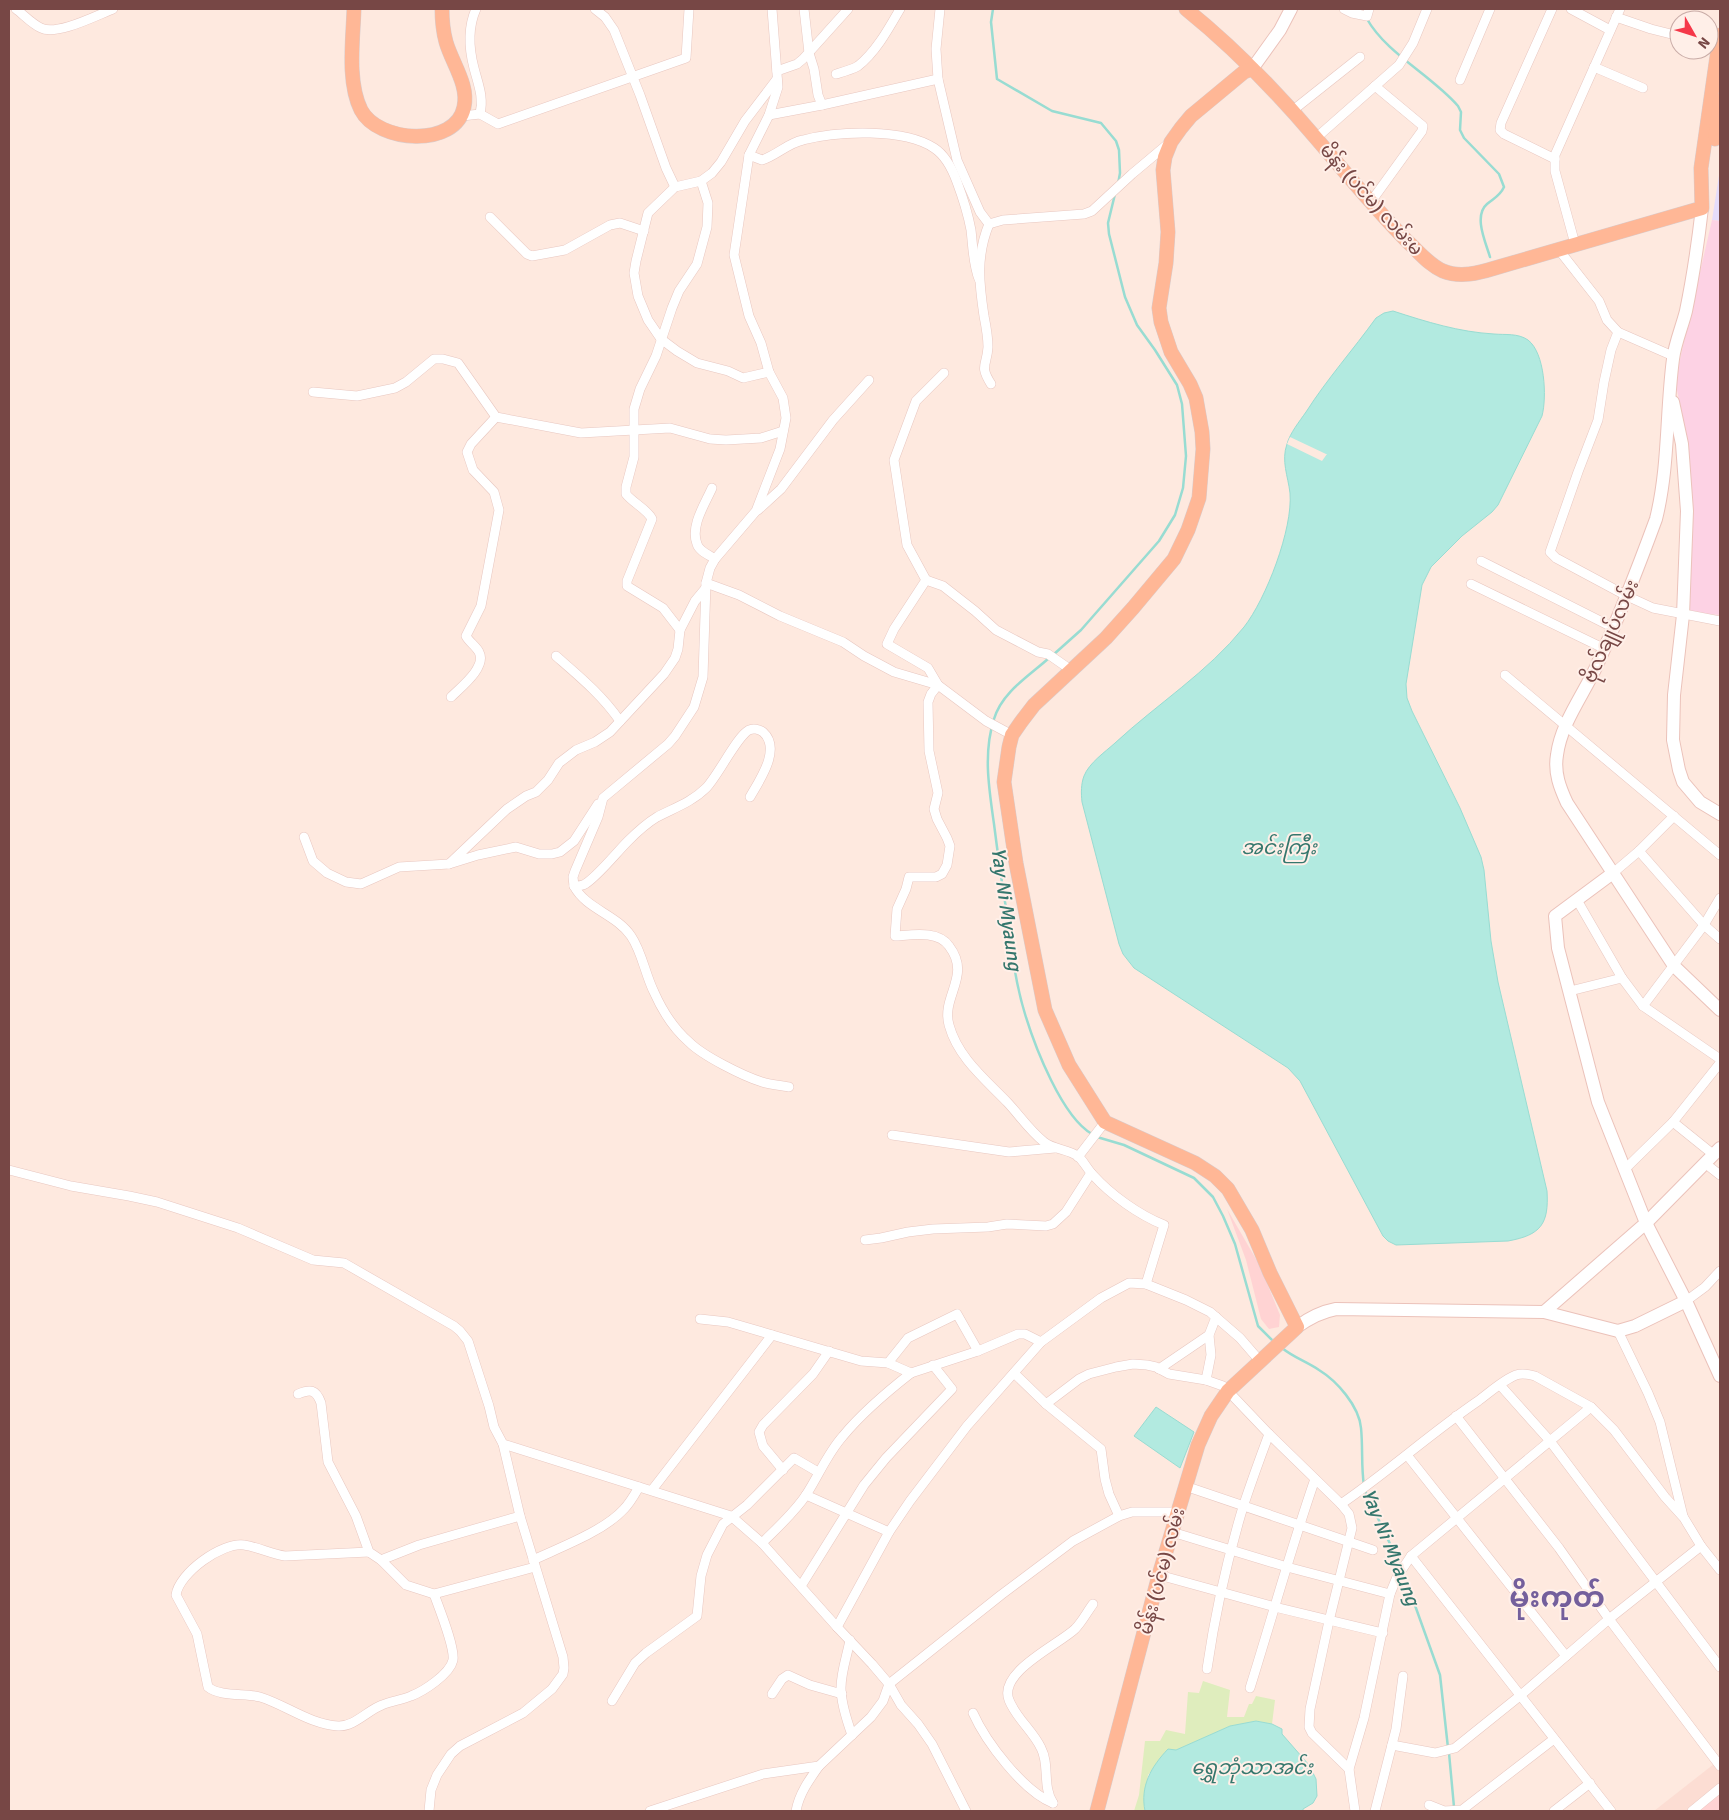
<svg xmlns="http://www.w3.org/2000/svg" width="1729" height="1820" viewBox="0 0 1729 1820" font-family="Signika,'Noto Sans Myanmar',sans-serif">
<rect width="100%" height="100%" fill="#fee9df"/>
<!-- residential -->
<polygon fill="#fcddd3" points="1714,1764 1720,1773 1720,1785 1688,1811 1654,1811"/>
<!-- commercial -->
<g fill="#ffd3d3">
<polygon points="1227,1209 1260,1266 1280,1315 1279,1327 1269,1329 1261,1319 1246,1260"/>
<polygon points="1720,1792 1720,1811 1696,1811"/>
</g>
<!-- education -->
<polygon fill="#e6dcfa" points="1720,169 1720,221 1712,220"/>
<!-- medical -->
<polygon fill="#fdd2e4" points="1712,220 1720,221 1720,615 1685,612 1685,428 1675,381"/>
<!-- green -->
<polygon fill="#dfedbd" points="1203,1681 1230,1690 1227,1717 1244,1717 1249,1704 1252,1704 1256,1696 1275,1700 1272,1724 1256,1721 1230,1726 1176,1750 1168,1750 1148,1775 1144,1804 1145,1811 1134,1811 1139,1795 1145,1741 1160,1741 1166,1730 1185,1734 1188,1692 1199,1693"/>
<!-- water -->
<g fill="#b2eae0" stroke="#98dcd2">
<path d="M1393 311C1427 322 1459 332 1494 334 1505 335 1518 333 1528 340 1545 353 1547 397 1542 416L1498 505 1492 512 1462 536 1431 567 1422 585 1406 684 1407 698 1412 711 1460 808 1481 857 1484 870 1491 941 1498 982 1547 1191C1549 1224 1541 1235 1508 1241L1396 1245 1388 1241 1383 1236 1300 1081 1288 1068 1134 968 1123 954 1119 944 1082 802C1081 793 1081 784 1084 776 1089 763 1105 752 1115 743 1157 704 1208 672 1244 627 1266 599 1293 529 1290 493 1288 476 1281 461 1287 444 1290 433 1299 422 1306 412 1327 379 1353 350 1376 318L1384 313Z"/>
<polygon points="1156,1407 1194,1432 1180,1468 1134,1436"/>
<path d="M1256 1721 1272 1724 1282 1729V1734L1309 1765 1316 1779 1317 1796 1313 1803 1303 1809V1811H1145C1140 1786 1151 1767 1168 1749L1176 1750 1230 1726Z"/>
</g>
<!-- pier -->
<polygon fill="#fee9df" points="1290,437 1326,454 1327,454 1322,461 1287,444"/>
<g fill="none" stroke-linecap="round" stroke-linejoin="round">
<!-- stream -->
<g stroke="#98dcd2" stroke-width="2.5">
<polyline points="993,9 991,22 997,79 1052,111 1101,123 1116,141 1119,150 1120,173 1118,184"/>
<path d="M1367 19C1387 54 1431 75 1458 106L1461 112 1460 130 1464 138 1499 174 1504 187C1500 196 1494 198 1487 204 1473 216 1486 243 1490 257"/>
<polyline points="1053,655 1081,630 1159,541 1175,515 1183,488 1186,456 1182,404 1177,385 1155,350 1137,325 1125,297 1109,234 1108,223 1115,194"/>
<path d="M1049 658C1029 676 1002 692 994 719 983 753 989 789 994 824 997 847 1000 871 1004 895 1010 934 1013 975 1025 1014 1035 1047 1062 1117 1092 1134"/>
<polyline points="1097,1137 1124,1145 1194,1178 1213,1197 1223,1216 1235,1244 1258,1326 1274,1342"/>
<path d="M1282 1348C1293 1357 1307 1362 1319 1370 1337 1381 1359 1406 1361 1428 1363 1447 1361 1466 1364 1486"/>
<polyline points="1365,1491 1401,1567"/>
<polyline points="1403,1572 1440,1675 1448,1748"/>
<polyline points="1449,1753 1454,1807"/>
</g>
<defs>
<g id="street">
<path d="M16 9C24 15 32 24 41 28 57 36 97 15 113 9"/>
<path d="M476 9C468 27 469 49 474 68 478 84 484 97 480 114"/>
<polyline points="595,9 605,17 614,30 640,95 666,168 675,187"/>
<polyline points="804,9 809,53 814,69 818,95 822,105"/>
<polyline points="940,9 936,49 938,79 957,160 980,212 989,224"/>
<polyline points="1344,9 1352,13 1367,16 1369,9"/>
<polyline points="1552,9 1501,123 1500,130 1504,134 1555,159"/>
<polyline points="1571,9 1610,30"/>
<polyline points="1616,17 1651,29 1679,36"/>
<polyline points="1594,67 1643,88"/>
<polyline points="777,71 797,64 803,59 848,9"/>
<path d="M836 74C843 72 851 70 858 66 876 52 889 28 900 9"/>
<polyline points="1460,80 1490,9"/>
<polyline points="1292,111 1360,57"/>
<polyline points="769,115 822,105 938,79"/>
<polyline points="462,116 480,114 498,124 686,58 689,9"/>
<polyline points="1316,138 1399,65 1413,43 1427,9"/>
<path d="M749 155 762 160C777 155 788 143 803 140 838 131 904 128 934 148 945 155 953 171 957 182 963 198 968 214 971 230 973 247 973 264 979 279"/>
<path d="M701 181 708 203 707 227 697 264 679 291 672 308 656 356 640 389 634 409V457L626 487V494C633 503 647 509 652 519L627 581V586L663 608 680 630 695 601 705 589"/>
<polyline points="1370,203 1422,131 1423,126 1375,86"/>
<polyline points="490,217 527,254 532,256 565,250 610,225 620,223 644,231"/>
<polyline points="989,224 1003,220 1084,214 1092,211 1132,174 1169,143"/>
<path d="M989 224C976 256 979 283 984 316 986 326 988 337 988 347 987 366 979 365 991 384"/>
<polyline points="1575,244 1555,171 1555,155 1620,9"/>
<polyline points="1559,250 1599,301 1607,320 1618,332 1673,356"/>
<polyline points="1618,332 1611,350 1604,382 1598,420 1578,472 1550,552 1556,558 1627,596 1653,608 1720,621"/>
<polyline points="769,372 743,378 728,371 697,363 677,351 661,339 648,320 638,296 634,273 636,261 648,213 675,187 701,181 712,173 721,162 745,121 777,79"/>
<polyline points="313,392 357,396 395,388 406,382 434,359 443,359 458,363 496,417 581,433 670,428 710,439 726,440 761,438 783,431"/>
<path d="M712 488C705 504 690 526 697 544 699 551 709 555 715 559"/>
<polyline points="758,510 781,489 833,420 869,380"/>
<polyline points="1481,561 1614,628"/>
<polyline points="926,580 907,545 894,460 916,401 944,373"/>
<polyline points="706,583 739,595 780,616 843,642 864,656 894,672 938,685 986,721 1012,735"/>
<polyline points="1471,584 1605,649"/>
<path d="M556 656C580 677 602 695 620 721"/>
<path d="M1071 670 1048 654 1038 652 996 630 975 611 943 586 926 580 894 629 887 644 928 668 938 685 931 694 928 702 929 751 938 793 934 809 937 819 947 838 950 846 947 865 942 874 936 877H909L906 889 897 909 895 936C912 935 938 930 949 946 972 976 941 996 949 1025 958 1058 986 1080 1008 1103 1020 1116 1030 1131 1044 1142 1054 1150 1069 1149 1079 1157 1084 1162 1088 1170 1093 1175 1111 1195 1139 1215 1164 1225L1146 1284"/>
<polyline points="1505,675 1720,855"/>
<path d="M451 697C461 687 487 667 479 652 476 646 469 642 466 636L481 606 499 510 494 492 473 470 467 452 471 444 496 417"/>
<path d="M750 797C759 781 782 749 763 732 759 729 753 728 749 730 737 736 718 776 706 788 692 802 674 808 657 817 647 823 637 832 628 841 617 852 597 877 585 884 582 886 579 886 574 886L573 877 575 871 598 817 603 798 668 744 675 736 694 707 703 677 706 583 710 568 715 559 756 511 780 449 786 418 783 398 769 372 761 343 749 316 734 255 749 155 769 115 778 87 772 9"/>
<polyline points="598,804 574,841 560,852 552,854 539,854 516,847 478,855 449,864 507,809 526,796 536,792 548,780 559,763 576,750 595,742 610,732 664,674 675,658 678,649 680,630"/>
<polyline points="304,837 313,861 327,873 346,882 361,884 399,867 449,864"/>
<polyline points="1639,851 1704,925 1720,939"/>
<polyline points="1613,873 1639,851 1674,816"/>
<path d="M574 886C586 909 616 914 631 936 642 952 645 974 654 992 662 1010 674 1029 689 1042 703 1056 743 1076 762 1082 770 1085 780 1085 789 1087"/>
<polyline points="1720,898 1704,925 1643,1006 1720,1059"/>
<polyline points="1577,900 1622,978"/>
<polyline points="1570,991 1622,978 1643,1006"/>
<polyline points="1673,1122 1714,1155"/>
<polyline points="892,1135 1009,1152 1055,1148"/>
<polyline points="1078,1157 1105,1122"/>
<polyline points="1706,1164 1720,1175"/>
<polyline points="9,1170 71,1186 129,1196 157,1202 238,1228 313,1260 344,1263 454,1326 460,1331 468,1341 489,1406 494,1427 503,1444 520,1516 563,1657 564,1668 563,1674 552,1689 523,1713 460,1746 451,1754 437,1775 431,1790 429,1811"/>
<polyline points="1624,1170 1673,1122 1720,1063"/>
<polyline points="865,1240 881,1238 908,1232 933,1229 988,1227 1007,1224 1046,1226 1053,1224 1066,1212 1091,1173"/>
<polyline points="1686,1301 1705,1287 1720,1271"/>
<polyline points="700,1319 728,1322 861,1361 888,1363 911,1373 978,1351 1018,1334 1025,1334 1041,1342"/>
<polyline points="1618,1331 1648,1393 1660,1422 1683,1516"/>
<polyline points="888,1363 908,1338 957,1314 978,1351"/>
<polyline points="1159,1369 1209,1335"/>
<path d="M1014 1373 1046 1404 1079 1379 1089 1374 1116 1367 1133 1364 1147 1365 1156 1367 1169 1374 1206 1380 1223 1386 1228 1391 1269 1434 1341 1504C1388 1472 1431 1433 1478 1401 1489 1393 1503 1380 1516 1375 1522 1373 1528 1374 1535 1376L1591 1407 1614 1430 1665 1497 1684 1518 1701 1546 1720 1570"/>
<polyline points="1206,1380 1211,1355 1209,1335 1216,1317"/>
<polyline points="1500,1385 1550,1441 1720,1667"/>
<path d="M298 1394C310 1389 316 1389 321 1403L328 1462 356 1516 369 1552 381 1560 406 1585 434 1594 535 1567"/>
<polyline points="1046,1404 1101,1449 1105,1479 1109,1494 1119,1516"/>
<polyline points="1591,1407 1411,1556 1611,1811"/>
<polyline points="1456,1416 1559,1548 1609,1619 1720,1766"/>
<polyline points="503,1444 731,1516 762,1543 837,1627 872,1664 889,1684 901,1705 918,1724 932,1744 966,1811"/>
<polyline points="1407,1455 1566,1656"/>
<polyline points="783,1470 763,1446 759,1432 763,1425 813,1374 829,1351"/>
<polyline points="1185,1486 1373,1550"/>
<polyline points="652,1490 772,1335"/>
<polyline points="806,1495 889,1532"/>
<polyline points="1341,1504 1349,1514 1352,1528 1329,1621 1310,1709 1309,1727 1312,1733 1349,1769"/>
<polyline points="1172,1532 1287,1567 1390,1594"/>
<path d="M762 1543C777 1528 794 1513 806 1495 819 1475 827 1454 843 1436 861 1414 888 1391 911 1373"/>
<path d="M369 1552 285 1556C271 1554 258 1547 244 1545 222 1542 179 1573 176 1595L197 1634 208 1687C220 1697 246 1693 260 1697 286 1705 309 1724 338 1726 354 1727 368 1710 382 1705 391 1701 402 1700 411 1696 424 1691 450 1674 453 1660 455 1647 439 1608 434 1594"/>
<polyline points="381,1560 419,1545 520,1516"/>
<path d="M533 1560C561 1547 604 1531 624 1509 630 1503 635 1494 639 1487"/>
<polyline points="1159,1575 1275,1607 1383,1633"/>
<polyline points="801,1586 864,1485 886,1458 952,1389 933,1365"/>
<polyline points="837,1627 889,1532 910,1501 967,1426 1041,1342 1101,1298 1129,1283 1146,1284 1186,1300 1210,1312 1240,1338 1259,1360"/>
<path d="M850 1640C847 1656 841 1672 841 1688 841 1703 847 1721 852 1735"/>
<path d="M1207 1669C1215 1614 1227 1560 1243 1507 1251 1483 1260 1458 1269 1434"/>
<path d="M1250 1688C1272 1618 1291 1548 1315 1479"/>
<polyline points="772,1694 782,1679 788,1675 810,1685 842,1694"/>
<polyline points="612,1701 635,1663 646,1653 697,1616 701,1576 707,1555 723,1524 747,1505 794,1458 818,1472"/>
<path d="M973 1713C986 1742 1023 1791 1053 1803"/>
<polyline points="1392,1745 1435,1753 1455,1748 1521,1695 1609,1619 1701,1546"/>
<path d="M1053 1803C1042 1786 1050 1765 1041 1748 1033 1731 1016 1718 1009 1700 998 1672 1058 1645 1075 1629 1082 1622 1087 1612 1093 1604"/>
<polyline points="1429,1805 1444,1811 1462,1810 1554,1739"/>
<polyline points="650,1811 763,1774 819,1766 871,1717 883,1701 889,1684 1001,1595 1073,1541 1119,1516 1132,1512 1177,1512"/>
<path d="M796 1811C799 1794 809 1780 819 1766"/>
<polyline points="1355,1811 1349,1769 1364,1718 1390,1594 1397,1577 1411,1556"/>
<polyline points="1375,1811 1396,1729 1403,1676"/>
<polyline points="1554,1811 1590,1783"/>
<polyline points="1692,1811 1720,1788"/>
</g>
<g id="secondary">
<polyline points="1252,69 1280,30 1291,9"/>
<path d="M1702 208C1698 243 1693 277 1686 311 1682 327 1675 343 1673 359 1666 412 1669 467 1656 519 1638 568 1619 617 1597 665 1584 694 1561 723 1557 755 1554 773 1560 788 1567 803L1674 966 1720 1010"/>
<polyline points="1673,402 1682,444 1687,511 1683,615 1674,695 1673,740 1679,770 1683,782 1700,802 1720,814"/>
<polyline points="1613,873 1555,916 1558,948 1598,1102 1646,1223 1686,1301 1720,1376"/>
<polyline points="1544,1312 1646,1223 1720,1148"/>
<path d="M1297 1327C1309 1318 1320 1312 1336 1309L1544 1312 1618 1331 1635 1326 1686 1301"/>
</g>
<g id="primary">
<path d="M354 9C353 40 347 82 361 110 378 143 456 148 464 107 469 85 452 63 446 42 443 31 442 20 442 9"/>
<path d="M1186 9C1233 47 1276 91 1315 137 1346 173 1375 209 1408 242 1419 252 1429 265 1443 271 1460 278 1479 273 1495 268L1702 208 1701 168 1720 35"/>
<polyline points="1715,139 1720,101"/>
<polyline points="1097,1811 1159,1575 1198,1445 1211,1416 1228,1391 1297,1327 1270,1273 1252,1230 1228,1189 1215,1176 1195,1163 1105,1122 1069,1065 1045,1010 1016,863 1004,782 1009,747 1012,735 1021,722 1034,705 1106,638 1133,608 1174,559 1188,530 1199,498 1203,449 1202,432 1196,398 1190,384 1171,352 1161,322 1159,308 1166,263 1168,232 1163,170 1165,157 1171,142 1181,128 1191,116 1244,72 1252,69"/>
</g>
</defs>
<!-- street casing -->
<use href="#street" stroke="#e8c7c0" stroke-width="10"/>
<!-- secondary casing -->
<use href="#secondary" stroke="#ebc2ba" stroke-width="14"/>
<!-- primary casing -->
<use href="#primary" stroke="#d9cbcb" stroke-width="15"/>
<!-- street -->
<use href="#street" stroke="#fff" stroke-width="9"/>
<!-- secondary -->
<use href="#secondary" stroke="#fff" stroke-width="12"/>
<!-- primary -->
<use href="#primary" stroke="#ffb796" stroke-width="14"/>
</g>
<g text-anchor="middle" stroke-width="4" stroke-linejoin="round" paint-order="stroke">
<!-- street labels -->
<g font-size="19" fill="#774745" stroke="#ffefe8">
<text transform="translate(1372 199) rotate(48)" y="7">မိန်း (ပင်မ) လမ်းမ</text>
<text transform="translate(1610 631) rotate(-66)" y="7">ဗိုလ်‌ချုပ်‌လမ်း</text>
<text transform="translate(1161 1571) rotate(-75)" y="7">မိန်း (ပင်မ) လမ်း</text>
</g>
<!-- water labels -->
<g font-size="20" font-style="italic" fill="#35776d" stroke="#ffefe8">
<text x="1279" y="854">အင်းကြီး</text>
<text transform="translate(1007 909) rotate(82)" y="7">Yay Ni Myaung</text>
<text transform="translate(1391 1547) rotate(68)" y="7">Yay Ni Myaung</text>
<text x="1252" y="1774">ရွှေဘုံသာအင်း</text>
</g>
<!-- town labels -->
<g font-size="29" font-weight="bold" fill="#745f9c" stroke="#ffefe8">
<text x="1557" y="1607">မိုးကုတ်</text>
</g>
</g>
<!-- border -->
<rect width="1729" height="1820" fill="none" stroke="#774745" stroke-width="20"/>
<!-- north arrow -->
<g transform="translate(1694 35) rotate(129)"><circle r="24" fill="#ffefe8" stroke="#c9aca7"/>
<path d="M0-4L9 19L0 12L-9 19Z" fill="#f53849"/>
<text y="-8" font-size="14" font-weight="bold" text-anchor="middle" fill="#774745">N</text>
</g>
</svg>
